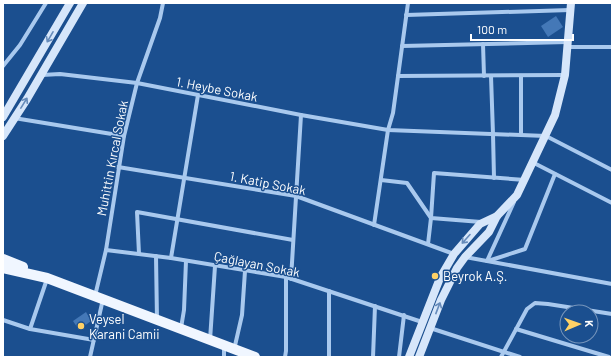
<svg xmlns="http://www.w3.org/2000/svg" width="615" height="360" viewBox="0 0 615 360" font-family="Barlow,sans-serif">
<rect width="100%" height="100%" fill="#1b4f8f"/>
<!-- building -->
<g fill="#4478b7">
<polygon points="556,16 563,27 548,37 541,26"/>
<polygon points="86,312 91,321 79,330 73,321"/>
</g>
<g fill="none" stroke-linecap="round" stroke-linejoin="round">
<!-- street -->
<g stroke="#a9c9ee" stroke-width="4">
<polyline points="406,15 570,10"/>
<polyline points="483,44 484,76"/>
<polyline points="402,46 567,42"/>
<polyline points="568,47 612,47"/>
<polyline points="3,66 20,45 46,3"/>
<polyline points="42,75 60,74 137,83 301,115 388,130 546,136 612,170"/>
<polyline points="398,76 565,75"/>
<polyline points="491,76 493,134 494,178"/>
<polyline points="521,76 521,134"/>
<polyline points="14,118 124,136"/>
<polyline points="534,163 612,203"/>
<polyline points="118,167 296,196 454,254"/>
<polyline points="381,180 407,183 431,218 428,244"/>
<polyline points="481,222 431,218 434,173 525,180"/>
<polyline points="374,225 388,130 393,113 408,3"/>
<polyline points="106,250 171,258 286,277 422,322"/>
<polyline points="139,254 137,212 293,240"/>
<polyline points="156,256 157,320"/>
<polyline points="465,257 612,284"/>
<polyline points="171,258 198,95"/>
<polyline points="487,261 514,202"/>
<polyline points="488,261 525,249 555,174"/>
<polyline points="291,279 301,115"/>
<polyline points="95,296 106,250 124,136 137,83 160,18 163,3"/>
<polyline points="3,320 30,329 94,340"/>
<polyline points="181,328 184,310 186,261"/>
<polyline points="430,328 520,357"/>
<polyline points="30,329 47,279"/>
<polyline points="516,329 609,357"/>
<polyline points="210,340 215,266"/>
<polyline points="224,346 224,357"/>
<polyline points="234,350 242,315 245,271"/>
<polyline points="90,357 103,299"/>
<polyline points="285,357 286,351 286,277"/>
<polyline points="329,357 329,291"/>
<polyline points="373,357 375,306"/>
<polyline points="399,357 404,315"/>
<polyline points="501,357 527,309 535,303 548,304 612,314"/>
</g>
<!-- secondary -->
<g stroke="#d6e6fa" stroke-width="8">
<polyline points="3,117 70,3"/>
<polyline points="3,136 27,99 83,3"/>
<polyline points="409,357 440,278 454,254 480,224 497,216"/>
<polyline points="419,357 441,300 457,268 465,257 489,232 497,216 517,195 555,115 565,75 571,3"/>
</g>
<!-- primary -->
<g stroke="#f0f6ff" stroke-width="10">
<polyline points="3,259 23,267"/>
<polyline points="3,268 47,278 255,357"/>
</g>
</g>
<!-- one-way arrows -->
<defs><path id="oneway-shaft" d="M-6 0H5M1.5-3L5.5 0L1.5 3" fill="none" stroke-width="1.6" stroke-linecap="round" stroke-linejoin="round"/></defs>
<g stroke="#668bba">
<use href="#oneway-shaft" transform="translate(50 37) rotate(120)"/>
<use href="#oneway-shaft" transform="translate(24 103) rotate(-58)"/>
<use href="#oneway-shaft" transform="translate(466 239) rotate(132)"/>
<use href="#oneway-shaft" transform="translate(438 308) rotate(-69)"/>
</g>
<!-- markers -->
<g fill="#ffd166" stroke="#1b4f8f" stroke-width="1.5">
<circle cx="435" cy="276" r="4"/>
<circle cx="81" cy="326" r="4"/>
</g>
<g text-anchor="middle" stroke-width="3" stroke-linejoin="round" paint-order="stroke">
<!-- street labels -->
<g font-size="13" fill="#fff" stroke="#1b4f8f">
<text transform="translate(217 89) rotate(11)" y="5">1. Heybe Sokak</text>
<text transform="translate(112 158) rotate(-79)" y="5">Muhittin Kırcal Sokak</text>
<text transform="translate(268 183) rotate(11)" y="5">1. Katip Sokak</text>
<text transform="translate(257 264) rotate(11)" y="5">Çağlayan Sokak</text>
</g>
<!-- poi labels -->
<g font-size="13" fill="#fff" stroke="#1b4f8f" text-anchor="start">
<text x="443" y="281">Beyrok A.Ş.</text>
<text x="89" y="324">Veysel<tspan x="89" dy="15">Karani Camii</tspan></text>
</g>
</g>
<!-- border -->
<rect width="615" height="360" fill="none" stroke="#ffffff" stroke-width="8"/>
<!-- north arrow -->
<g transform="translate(579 324) rotate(88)"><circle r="19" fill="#1b4f8f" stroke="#7695bc"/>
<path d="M0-3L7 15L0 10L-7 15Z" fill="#ffd166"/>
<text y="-6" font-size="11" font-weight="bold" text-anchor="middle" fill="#ffffff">K</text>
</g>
<!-- scale -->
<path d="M471 34v6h102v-6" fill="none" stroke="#ffffff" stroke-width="2"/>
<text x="477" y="34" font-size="12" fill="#ffffff" stroke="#1b4f8f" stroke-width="3" paint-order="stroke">100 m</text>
</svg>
